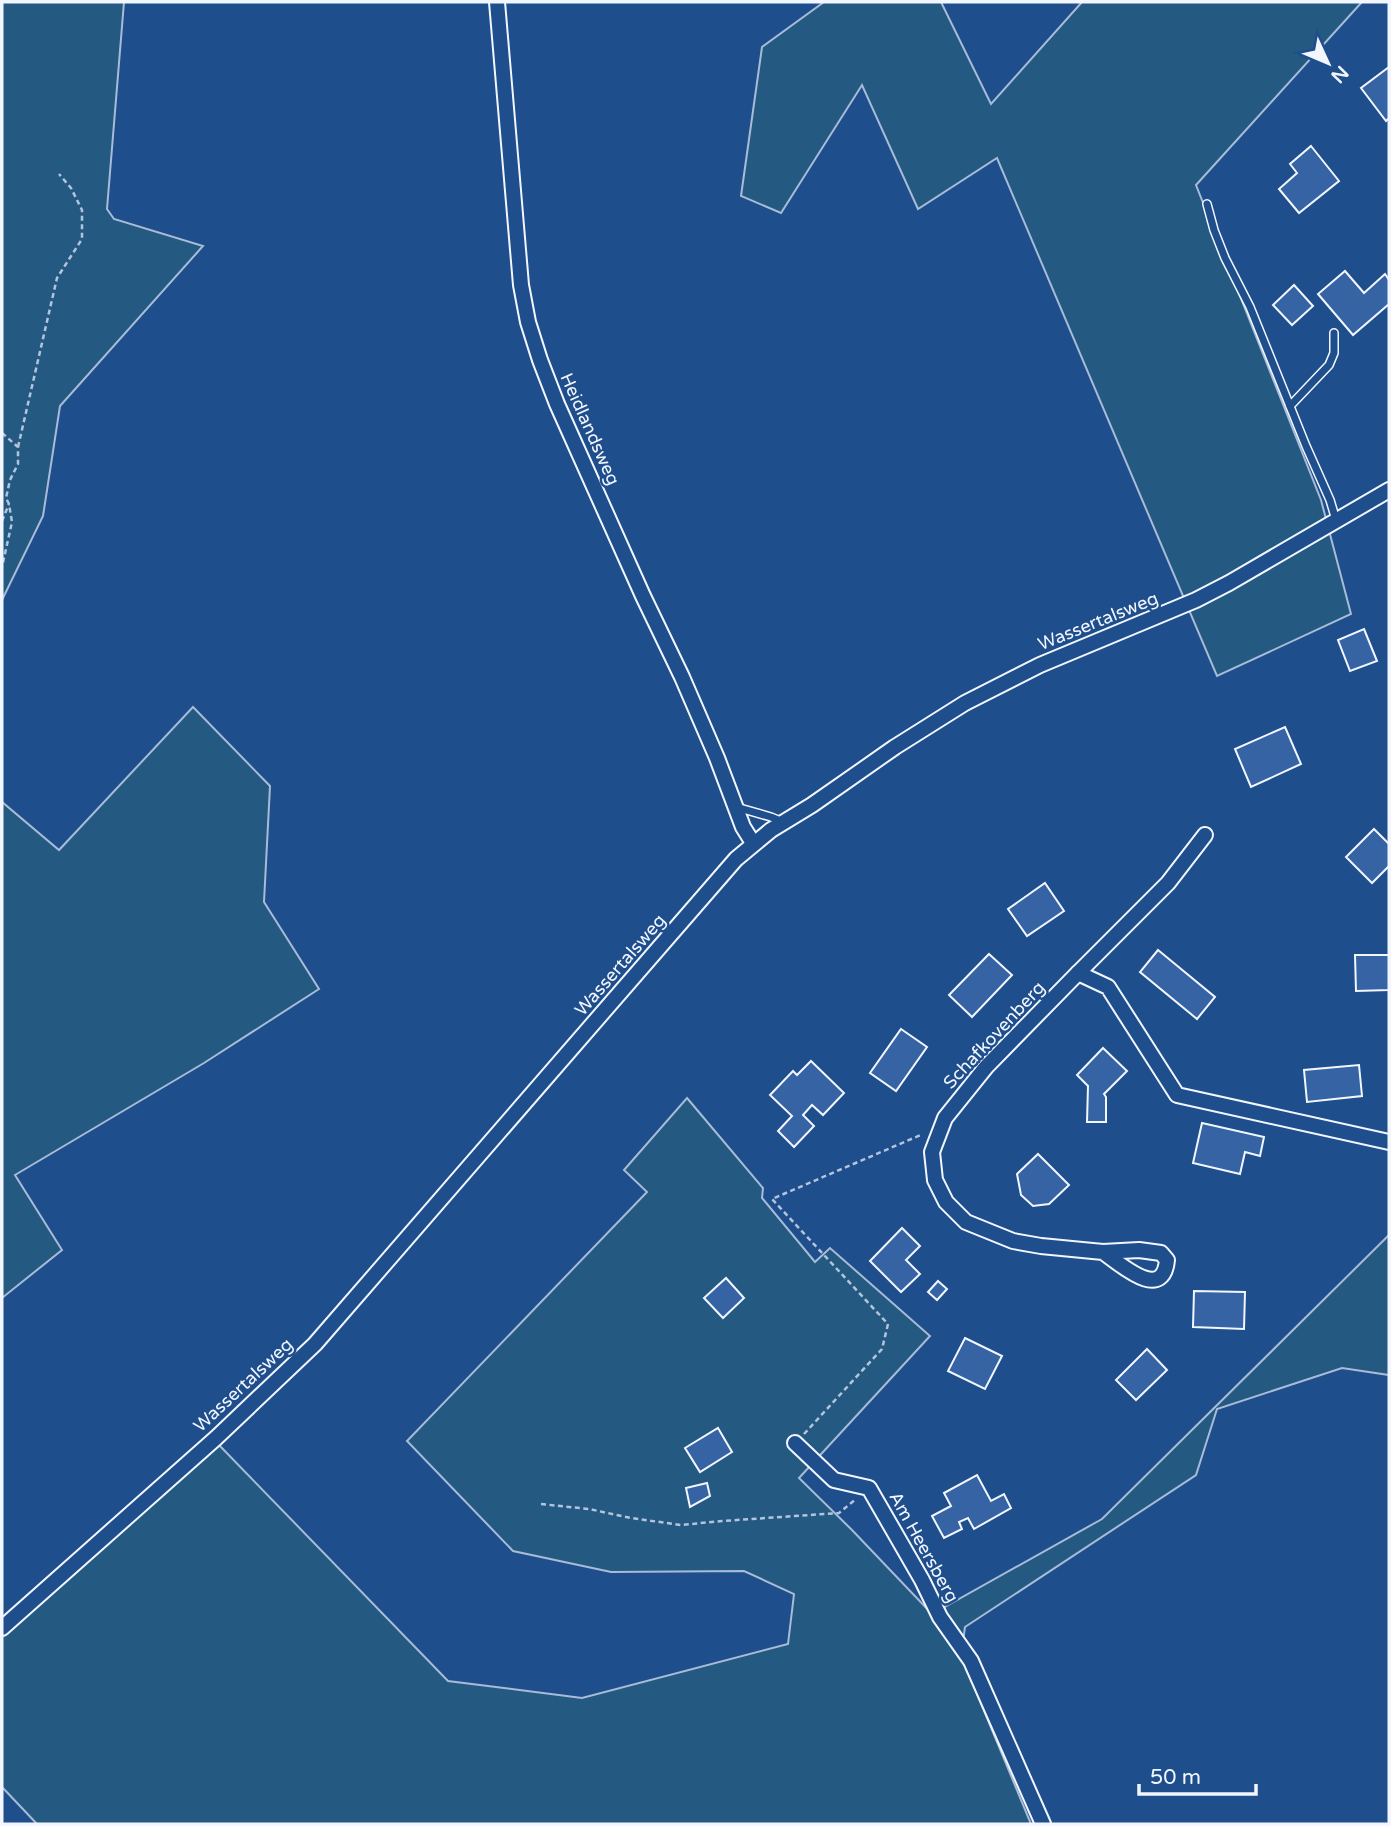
<svg xmlns="http://www.w3.org/2000/svg" width="1391" height="1826" viewBox="0 0 1391 1826" font-family="'Varela Round',sans-serif">
<rect width="100%" height="100%" fill="#1f4e8c"/>
<!-- green -->
<g fill="#245a82" stroke="#a8bbd7" stroke-width="2">
<polygon points="2,2 124,2 107,209 114,219 203,246 60,406 43,516 2,600"/>
<polygon points="824,2 941,2 991,104 1082,2 1362,2 1196,185 1321,500 1351,614 1217,676 997,158 918,209 862,85 781,213 741,196 762,47"/>
<polygon points="193,707 270,786 264,902 319,989 204,1063 15,1175 62,1250 2,1298 2,802 59,850"/>
<polygon points="687,1098 763,1188 762,1198 815,1262 830,1248 930,1336 799,1478 852,1530 932,1614 1102,1519 1389,1235 1389,1375 1342,1368 1217,1409 1196,1475 965,1627 961,1655 1031,1824 37,1824 2,1787 2,1637 218,1444 448,1681 582,1698 788,1644 794,1594 744,1571 611,1572 513,1551 407,1441 647,1192 624,1170"/>
</g>
<!-- building -->
<g fill="#3563a3" stroke="#f2f6ff" stroke-width="2">
<polygon points="1389,67 1389,118 1386,121 1361,88"/>
<polygon points="1311,146 1339,181 1299,213 1279,189 1297,173 1290,164"/>
<polygon points="1345,271 1364,293 1385,274 1389,280 1389,304 1353,335 1318,294"/>
<polygon points="1294,285 1313,306 1292,325 1273,305"/>
<polygon points="1364,629 1377,661 1350,671 1338,640"/>
<polygon points="1285,727 1301,764 1251,787 1235,749"/>
<polygon points="1374,829 1389,844 1389,866 1372,883 1346,857"/>
<polygon points="1045,883 1064,911 1027,936 1008,909"/>
<polygon points="1158,950 1215,997 1197,1019 1140,972"/>
<polygon points="989,954 1012,975 972,1017 949,995"/>
<polygon points="1355,955 1389,955 1389,990 1356,991"/>
<polygon points="901,1029 927,1047 896,1091 870,1073"/>
<polygon points="1103,1048 1127,1071 1104,1094 1106,1097 1106,1122 1087,1122 1088,1086 1077,1075"/>
<polygon points="811,1061 844,1093 823,1115 812,1105 803,1115 814,1126 794,1147 778,1131 792,1116 770,1095 793,1071 797,1075"/>
<polygon points="1359,1065 1362,1096 1307,1102 1304,1070"/>
<polygon points="1202,1123 1264,1137 1260,1156 1245,1152 1240,1174 1193,1163"/>
<polygon points="1038,1154 1069,1185 1049,1204 1033,1206 1021,1195 1017,1174"/>
<polygon points="902,1228 920,1246 906,1260 920,1274 901,1292 870,1261"/>
<polygon points="726,1278 744,1298 723,1318 704,1298"/>
<polygon points="938,1281 947,1289 937,1300 928,1292"/>
<polygon points="1194,1291 1245,1292 1244,1329 1193,1327"/>
<polygon points="965,1338 1002,1356 985,1389 948,1371"/>
<polygon points="1147,1349 1167,1370 1136,1400 1116,1380"/>
<polygon points="718,1428 732,1452 700,1472 685,1448"/>
<polygon points="977,1475 991,1501 1004,1494 1011,1508 974,1529 968,1518 959,1522 962,1529 944,1538 932,1516 951,1506 944,1493"/>
<polygon points="707,1483 710,1496 690,1507 686,1488"/>
</g>
<g fill="none" stroke-linecap="round" stroke-linejoin="round">
<defs>
<g id="lane">
<polyline points="1207,204 1214,230 1225,258 1250,307 1306,446 1330,500 1336,520"/>
<polyline points="1290,406 1329,365 1334,353 1334,333"/>
<polyline points="736,807 771,817 783,822"/>
</g>
<g id="street">
<polyline points="497,2 521,285 528,322 540,360 557,404 643,596 682,677 717,758 743,827 753,843"/>
<polyline points="1078,973 1168,883 1205,835"/>
<path d="M1103 1252C1120 1264 1163 1303 1167 1260L1161 1253 1139 1250 1103 1252 1041 1246 1013 1241 966 1222 946 1202 935 1180 932 1152 945 1118 986 1067 1078 973 1108 987 1177 1095 1389 1142"/>
<polyline points="795,1443 834,1480 869,1488 922,1580 940,1617 971,1661 1043,1824"/>
<polyline points="2,1628 216,1438 315,1344 736,859 771,830 812,805 895,747 965,703 1040,665 1196,600 1229,583 1389,490"/>
</g>
</defs>
<!-- lane casing -->
<use href="#lane" stroke="#f2f6ff" stroke-width="10"/>
<!-- street casing -->
<use href="#street" stroke="#f2f6ff" stroke-width="18"/>
<!-- path -->
<g stroke="#b3c4dc" stroke-width="2.5" stroke-dasharray="5 3.5" stroke-linecap="butt">
<polyline points="2,433 18,447 18,464 10,480 6,498 9,504 12,522 2,567"/>
<polyline points="18,447 57,278 82,239 82,210 71,188 59,174"/>
<polyline points="2,521 9,504"/>
<polyline points="804,1434 882,1349 888,1324 772,1199 923,1134"/>
<polyline points="541,1504 589,1509 631,1518 681,1525 722,1521 839,1513 856,1499"/>
</g>
<!-- lane -->
<use href="#lane" stroke="#1f4e8c" stroke-width="7"/>
<!-- street -->
<use href="#street" stroke="#1f4e8c" stroke-width="14"/>
</g>
<g text-anchor="middle" stroke-width="5" stroke-linejoin="round" paint-order="stroke">
<!-- street labels -->
<g font-size="18" fill="#f2f6ff" stroke="#1f4e8c">
<text transform="translate(590 429) rotate(66)" y="6">Heidlandsweg</text>
<text transform="translate(1098 621) rotate(-22)" y="6">Wassertalsweg</text>
<text transform="translate(620 965) rotate(-49)" y="6">Wassertalsweg</text>
<text transform="translate(994 1035) rotate(-47)" y="6">Schafkovenberg</text>
<text transform="translate(243 1385) rotate(-43)" y="6">Wassertalsweg</text>
<text transform="translate(924 1547) rotate(61)" y="6">Am Heersberg</text>
</g>
</g>
<!-- border -->
<rect width="1391" height="1826" fill="none" stroke="#f2f6ff" stroke-width="7"/>
<!-- north arrow -->
<g transform="translate(1328 63) rotate(134)" stroke="#1f4e8c" stroke-width="5" paint-order="stroke">
<path d="M0-5L12 26L0 18L-12 26Z" fill="#f2f6ff"/>
<text y="-10" font-size="19" font-weight="bold" text-anchor="middle" fill="#f2f6ff">N</text>
</g>
<!-- scale -->
<path d="M1139 1784v10h117v-10" fill="none" stroke="#f2f6ff" stroke-width="3.5"/>
<text x="1150" y="1784" font-size="21" fill="#f2f6ff" stroke="#1f4e8c" stroke-width="5" paint-order="stroke">50 m</text>
</svg>
